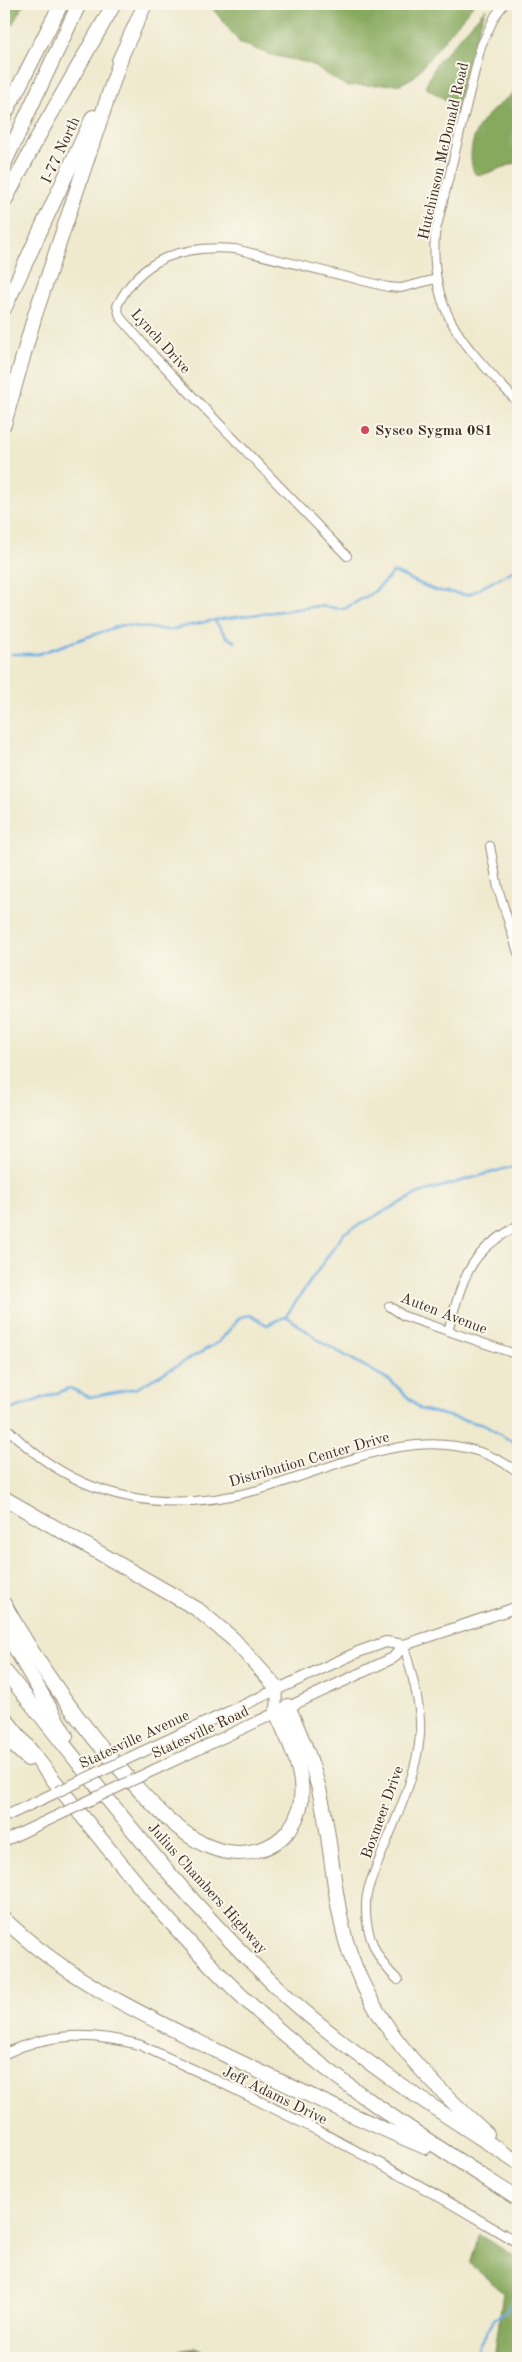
<svg xmlns="http://www.w3.org/2000/svg" width="522" height="2362" viewBox="0 0 522 2362" font-family="'Old Standard TT',serif">
<rect width="100%" height="100%" fill="#fbf7ec"/>
<filter id="ink" filterUnits="userSpaceOnUse"><feTurbulence type="fractalNoise" baseFrequency=".02" numOctaves="2"/><feDisplacementMap in="SourceGraphic" scale="10" xChannelSelector="R" yChannelSelector="G"/><feConvolveMatrix kernelMatrix="1 2 1 2 8 2 1 2 1" color-interpolation-filters="sRGB"/></filter>
<filter id="wash" filterUnits="userSpaceOnUse"><feTurbulence type="fractalNoise" baseFrequency=".0096" numOctaves="4" result="noise"/><feDisplacementMap in="SourceGraphic" scale="20" xChannelSelector="R" yChannelSelector="G"/><feGaussianBlur stdDeviation="1.12" result="paint"/><feColorMatrix in="noise" values="0 0 0 0 0 0 0 0 0 0 0 0 0 0 0 0 0 1.4 0 .05"/><feComposite in="paint" operator="in"/></filter>
<g filter="url(#wash)">
<rect width="100%" height="100%" fill="#efe9ce"/>
<!-- forest -->
<g fill="#86a95d" stroke="#606a3e">
<polygon points="4,4 24,4 4,39"/>
<polygon points="209,4 474,4 414,77 401,84 346,86 309,63 271,55 240,43"/>
<polygon points="486,8 469,56 455,112 444,99 425,87 436,64"/>
<path d="M518 90V162L482 175 475 174C467 160 472 135 482 122 488 113 509 96 518 90Z"/>
<polygon points="479,2235 518,2258 518,2358 492,2358 495,2352 503,2292 470,2264"/>
<polygon points="196,2348 218,2358 132,2358"/>
</g>
<g fill="none" stroke-linecap="round" stroke-linejoin="round">
<!-- stream -->
<g stroke="#6daee1" stroke-width="2.5">
<polyline points="214,620 227,637 235,642"/>
<polyline points="12,654 38,654 122,625 169,630 214,620 319,606 344,609 374,592 394,572 434,590 468,595 518,568"/>
<polyline points="286,1316 323,1343 391,1381 420,1409 484,1425 518,1445"/>
<polyline points="13,1409 70,1388 89,1397 137,1388 219,1342 240,1317 250,1315 267,1325 286,1316 344,1233 419,1193 518,1165"/>
<polyline points="477,2358 479,2346 494,2319 506,2312 518,2295"/>
</g>
</g>
</g>
<g filter="url(#ink)">
<g fill="none" stroke-linecap="round" stroke-linejoin="round">
<defs>
<g id="minor">
<path d="M504 4 495 16 481 46 435 234C429 316 467 347 518 403"/>
<path d="M347 556 154 356 120 317 117 306C141 257 184 245 235 249L388 287 401 288 436 279"/>
<polyline points="490,846 498,888 518,953"/>
<polyline points="389,1306 404,1316 518,1355"/>
<path d="M448 1331C456 1305 462 1273 481 1253 491 1241 506 1233 518 1225"/>
<path d="M4 1425C74 1499 161 1516 258 1490 344 1466 434 1411 518 1472"/>
<path d="M398 1980C377 1961 365 1934 366 1905 366 1889 374 1873 380 1858 395 1820 417 1775 420 1735 422 1705 411 1673 404 1645"/>
</g>
<path id="tertiary" d="M4 2054C49 2032 92 2032 140 2045 270 2103 396 2169 518 2243"/>
<g id="secondary">
<polyline points="276,1712 277,1688"/>
<polyline points="142,1752 358,1652 386,1642 404,1645 518,1607"/>
<polyline points="156,1769 393,1658 404,1645"/>
<polyline points="4,1817 57,1792"/>
<polyline points="4,1841 42,1823"/>
</g>
<g id="motorway">
<polyline points="119,61 145,4"/>
<polyline points="4,116 61,4"/>
<polyline points="4,164 79,4"/>
<polyline points="4,202 39,135 114,4"/>
<polyline points="4,309 93,117"/>
<polyline points="4,424 34,318 122,55"/>
<polyline points="4,1498 197,1609 233,1639 277,1688"/>
<path d="M4 1604C39 1667 80 1725 129 1779 151 1803 173 1828 203 1844 219 1852 240 1856 258 1850 270 1847 281 1840 289 1830 317 1793 292 1749 276 1712"/>
<polyline points="4,1629 66,1736"/>
<path d="M4 1670C96 1783 183 1902 291 2000 361 2062 440 2112 518 2162"/>
<path d="M288 1706C302 1738 315 1768 322 1802 332 1848 333 1895 346 1941 371 2024 425 2078 487 2134"/>
<path d="M4 1717C88 1823 170 1934 272 2024 348 2091 433 2144 518 2199"/>
<polyline points="4,1736 28,1759"/>
<path d="M4 1919C65 1978 139 2013 215 2050 285 2084 354 2117 425 2147"/>
</g>
</defs>
<!-- minor casing -->
<use href="#minor" stroke="#958a76" stroke-width="10"/>
<!-- tertiary casing -->
<use href="#tertiary" stroke="#958a76" stroke-width="11"/>
<!-- secondary casing -->
<use href="#secondary" stroke="#958a76" stroke-width="12"/>
<!-- motorway casing -->
<use href="#motorway" stroke="#958a76" stroke-width="16"/>
<!-- minor -->
<use href="#minor" stroke="#fff" stroke-width="8"/>
<!-- tertiary -->
<use href="#tertiary" stroke="#fff" stroke-width="9"/>
<!-- secondary -->
<use href="#secondary" stroke="#fff" stroke-width="10"/>
<!-- motorway -->
<use href="#motorway" stroke="#fff" stroke-width="14"/>
<defs>
<g id="secondary-bridge">
<polyline points="57,1792 142,1752"/>
<polyline points="42,1823 156,1769"/>
</g>
</defs>
<!-- secondary-bridge casing -->
<use href="#secondary-bridge" stroke="#958a76" stroke-width="12" stroke-linecap="butt"/>
<!-- secondary-bridge -->
<use href="#secondary-bridge" stroke="#fff" stroke-width="10"/>
</g>
</g>
<!-- markers -->
<circle fill="#d1495b" stroke="#fbf7ec" stroke-width="2" cx="365" cy="430" r="5"/>
<g text-anchor="middle" stroke-width="4" stroke-linejoin="round" paint-order="stroke">
<!-- street labels -->
<g font-size="15" fill="#3b2a1e" stroke="#fbf7ec">
<text transform="translate(60 150) rotate(-65)" y="5">I-77 North</text>
<text transform="translate(443 151) rotate(-77)" y="5">Hutchinson McDonald Road</text>
<text transform="translate(161 341) rotate(48)" y="5">Lynch Drive</text>
<text transform="translate(444 1313) rotate(21)" y="5">Auten Avenue</text>
<text transform="translate(309 1459) rotate(-16)" y="5">Distribution Center Drive</text>
<text transform="translate(200 1732) rotate(-25)" y="5">Statesville Road</text>
<text transform="translate(134 1739) rotate(-25)" y="5">Statesville Avenue</text>
<text transform="translate(382 1812) rotate(-70)" y="5">Boxmeer Drive</text>
<text transform="translate(208 1888) rotate(48)" y="5">Julius Chambers Highway</text>
<text transform="translate(275 2095) rotate(26)" y="5">Jeff Adams Drive</text>
</g>
<!-- poi labels -->
<g font-size="15" font-weight="bold" fill="#3b2a1e" stroke="#fbf7ec" text-anchor="start">
<text x="375" y="435">Sysco Sygma 081</text>
</g>
</g>
<!-- margin -->
<rect width="522" height="2362" fill="none" stroke="#fbf7ec" stroke-width="20"/>
</svg>
